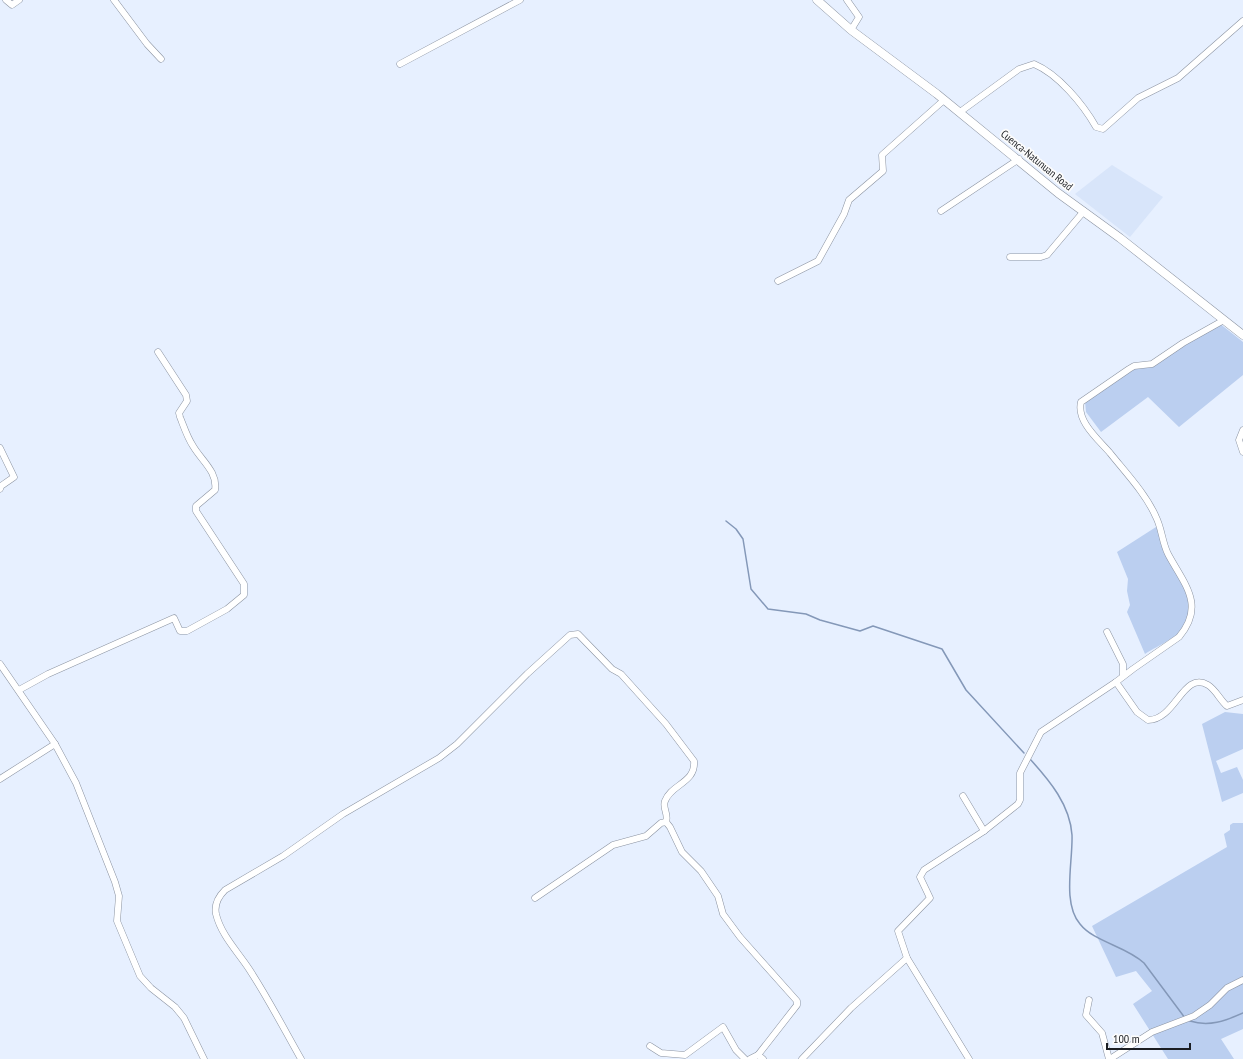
<svg xmlns="http://www.w3.org/2000/svg" width="1243" height="1059" viewBox="0 0 1243 1059" font-family="'PT Sans Narrow',sans-serif">
<rect width="100%" height="100%" fill="#e7f0ff"/>
<!-- built -->
<polygon fill="#d8e5fa" points="1112,165 1163,197 1130,237 1075,194"/>
<!-- green -->
<g fill="#bbcff0">
<polygon points="1219,323 1243,342 1243,375 1179,427 1148,397 1101,432 1086,412 1085,401 1135,366 1146,368 1156,364"/>
<path d="M1156 527C1171 556 1204 598 1181 631 1175 638 1154 648 1145 654L1127 612 1130 605 1127 591 1128 579 1117 552Z"/>
<polygon points="1225,712 1243,714 1243,749 1216,761 1221,773 1237,767 1243,780 1243,793 1222,802 1202,724"/>
<polygon points="1233,823 1243,823 1243,1029 1221,1039 1234,1059 1168,1059 1133,1004 1152,991 1136,971 1116,977 1092,926 1227,847 1224,834 1230,830 1230,825"/>
</g>
<g fill="none" stroke-linecap="round" stroke-linejoin="round">
<!-- stream -->
<g stroke="#8498b8" stroke-width="1.5">
<polyline points="726,521 736,529 743,539 751,589 768,609 806,614 820,620 860,631 873,626 942,649 966,690 1024,753"/>
<path d="M1030 759C1050 781 1070 805 1072 835 1073 862 1062 903 1080 924 1094 942 1126 946 1144 963L1185 1018"/>
<path d="M1190 1021C1209 1027 1225 1021 1243 1013"/>
</g>
<defs>
<g id="minor">
<polyline points="6,0 12,5 19,0"/>
<polyline points="114,0 147,44 161,59"/>
<polyline points="847,0 859,17 851,30"/>
<polyline points="400,64 520,0"/>
<path d="M960 112 1019 69 1034 64C1058 74 1083 104 1096 127L1103 129 1138 98 1178 78 1243 21"/>
<polyline points="941,211 1019,159"/>
<polyline points="1010,257 1041,257 1047,255 1084,211"/>
<polyline points="778,281 818,261 844,214 849,200 883,171 882,155 944,100"/>
<polyline points="1243,430 1239,440 1243,452"/>
<polyline points="0,448 14,477 1,486 0,489"/>
<polyline points="1107,632 1123,664 1123,676"/>
<polyline points="0,664 55,744 76,783 115,882 119,896 117,921 140,976 151,988 175,1007 184,1018 204,1059"/>
<path d="M1116 682 1137 712 1148 720C1176 720 1183 670 1208 685 1216 690 1220 700 1227 706L1243 700"/>
<path d="M19 690 48 674 174 618 180 631H187L227 609 244 595V584L196 511V506L215 490C218 472 201 460 193 446 187 437 184 427 180 417L179 413 187 401 186 395 158 352"/>
<polyline points="0,779 55,744"/>
<polyline points="963,796 984,831"/>
<polyline points="666,822 670,827 682,852 701,871 718,896 723,914 740,937 797,1001 797,1005 758,1055 763,1059"/>
<polyline points="535,898 613,845 646,836 661,823 666,822"/>
<polyline points="1089,1000 1086,1015 1102,1033 1109,1059"/>
<polyline points="650,1046 661,1053 685,1055 723,1027 736,1050 745,1059"/>
<path d="M301 1059C284 1029 268 998 249 969 238 952 221 935 216 914 214 904 218 897 225 890L283 856 343 814 439 758 457 744 527 674 570 635 578 634 612 669 621 674 666 724 694 761C696 783 671 784 665 801 662 808 669 814 666 822"/>
<polyline points="750,1059 758,1055"/>
<polyline points="802,1059 851,1008 907,958"/>
<path d="M969 1059 907 958 898 931 930 898 920 877 924 870 984 831 1018 804 1020 800V773L1041 732 1116 682 1133 669 1179 637C1206 605 1184 584 1168 554 1162 542 1162 529 1156 517 1146 494 1126 473 1110 453 1099 440 1076 421 1081 402L1129 369 1134 366 1152 364 1183 343 1224 320"/>
<polyline points="1110,1059 1152,1032 1194,1016 1210,1005 1227,988 1243,980"/>
</g>
<polyline id="major" points="817,0 851,30 937,94 1058,193 1120,238 1243,335"/>
</defs>
<!-- minor casing -->
<use href="#minor" stroke="#8b93a1" stroke-width="7"/>
<!-- major casing -->
<use href="#major" stroke="#8b93a1" stroke-width="9"/>
<!-- minor -->
<use href="#minor" stroke="#fff" stroke-width="6"/>
<!-- major -->
<use href="#major" stroke="#fff" stroke-width="8"/>
</g>
<g text-anchor="middle" stroke-width="3.5" stroke-linejoin="round" paint-order="stroke">
<!-- street labels -->
<g font-size="11" fill="#1b1e23" stroke="#fcfcfc">
<text transform="translate(1037 160) rotate(39)" y="4">Cuenca-Natunuan Road</text>
</g>
</g>
<!-- scale -->
<path d="M1107 1043v6h83v-6" fill="none" stroke="#1b1e23" stroke-width="2"/>
<text x="1113" y="1043" font-size="12" fill="#1b1e23" stroke="#fcfcfc" stroke-width="3" paint-order="stroke">100 m</text>
</svg>
